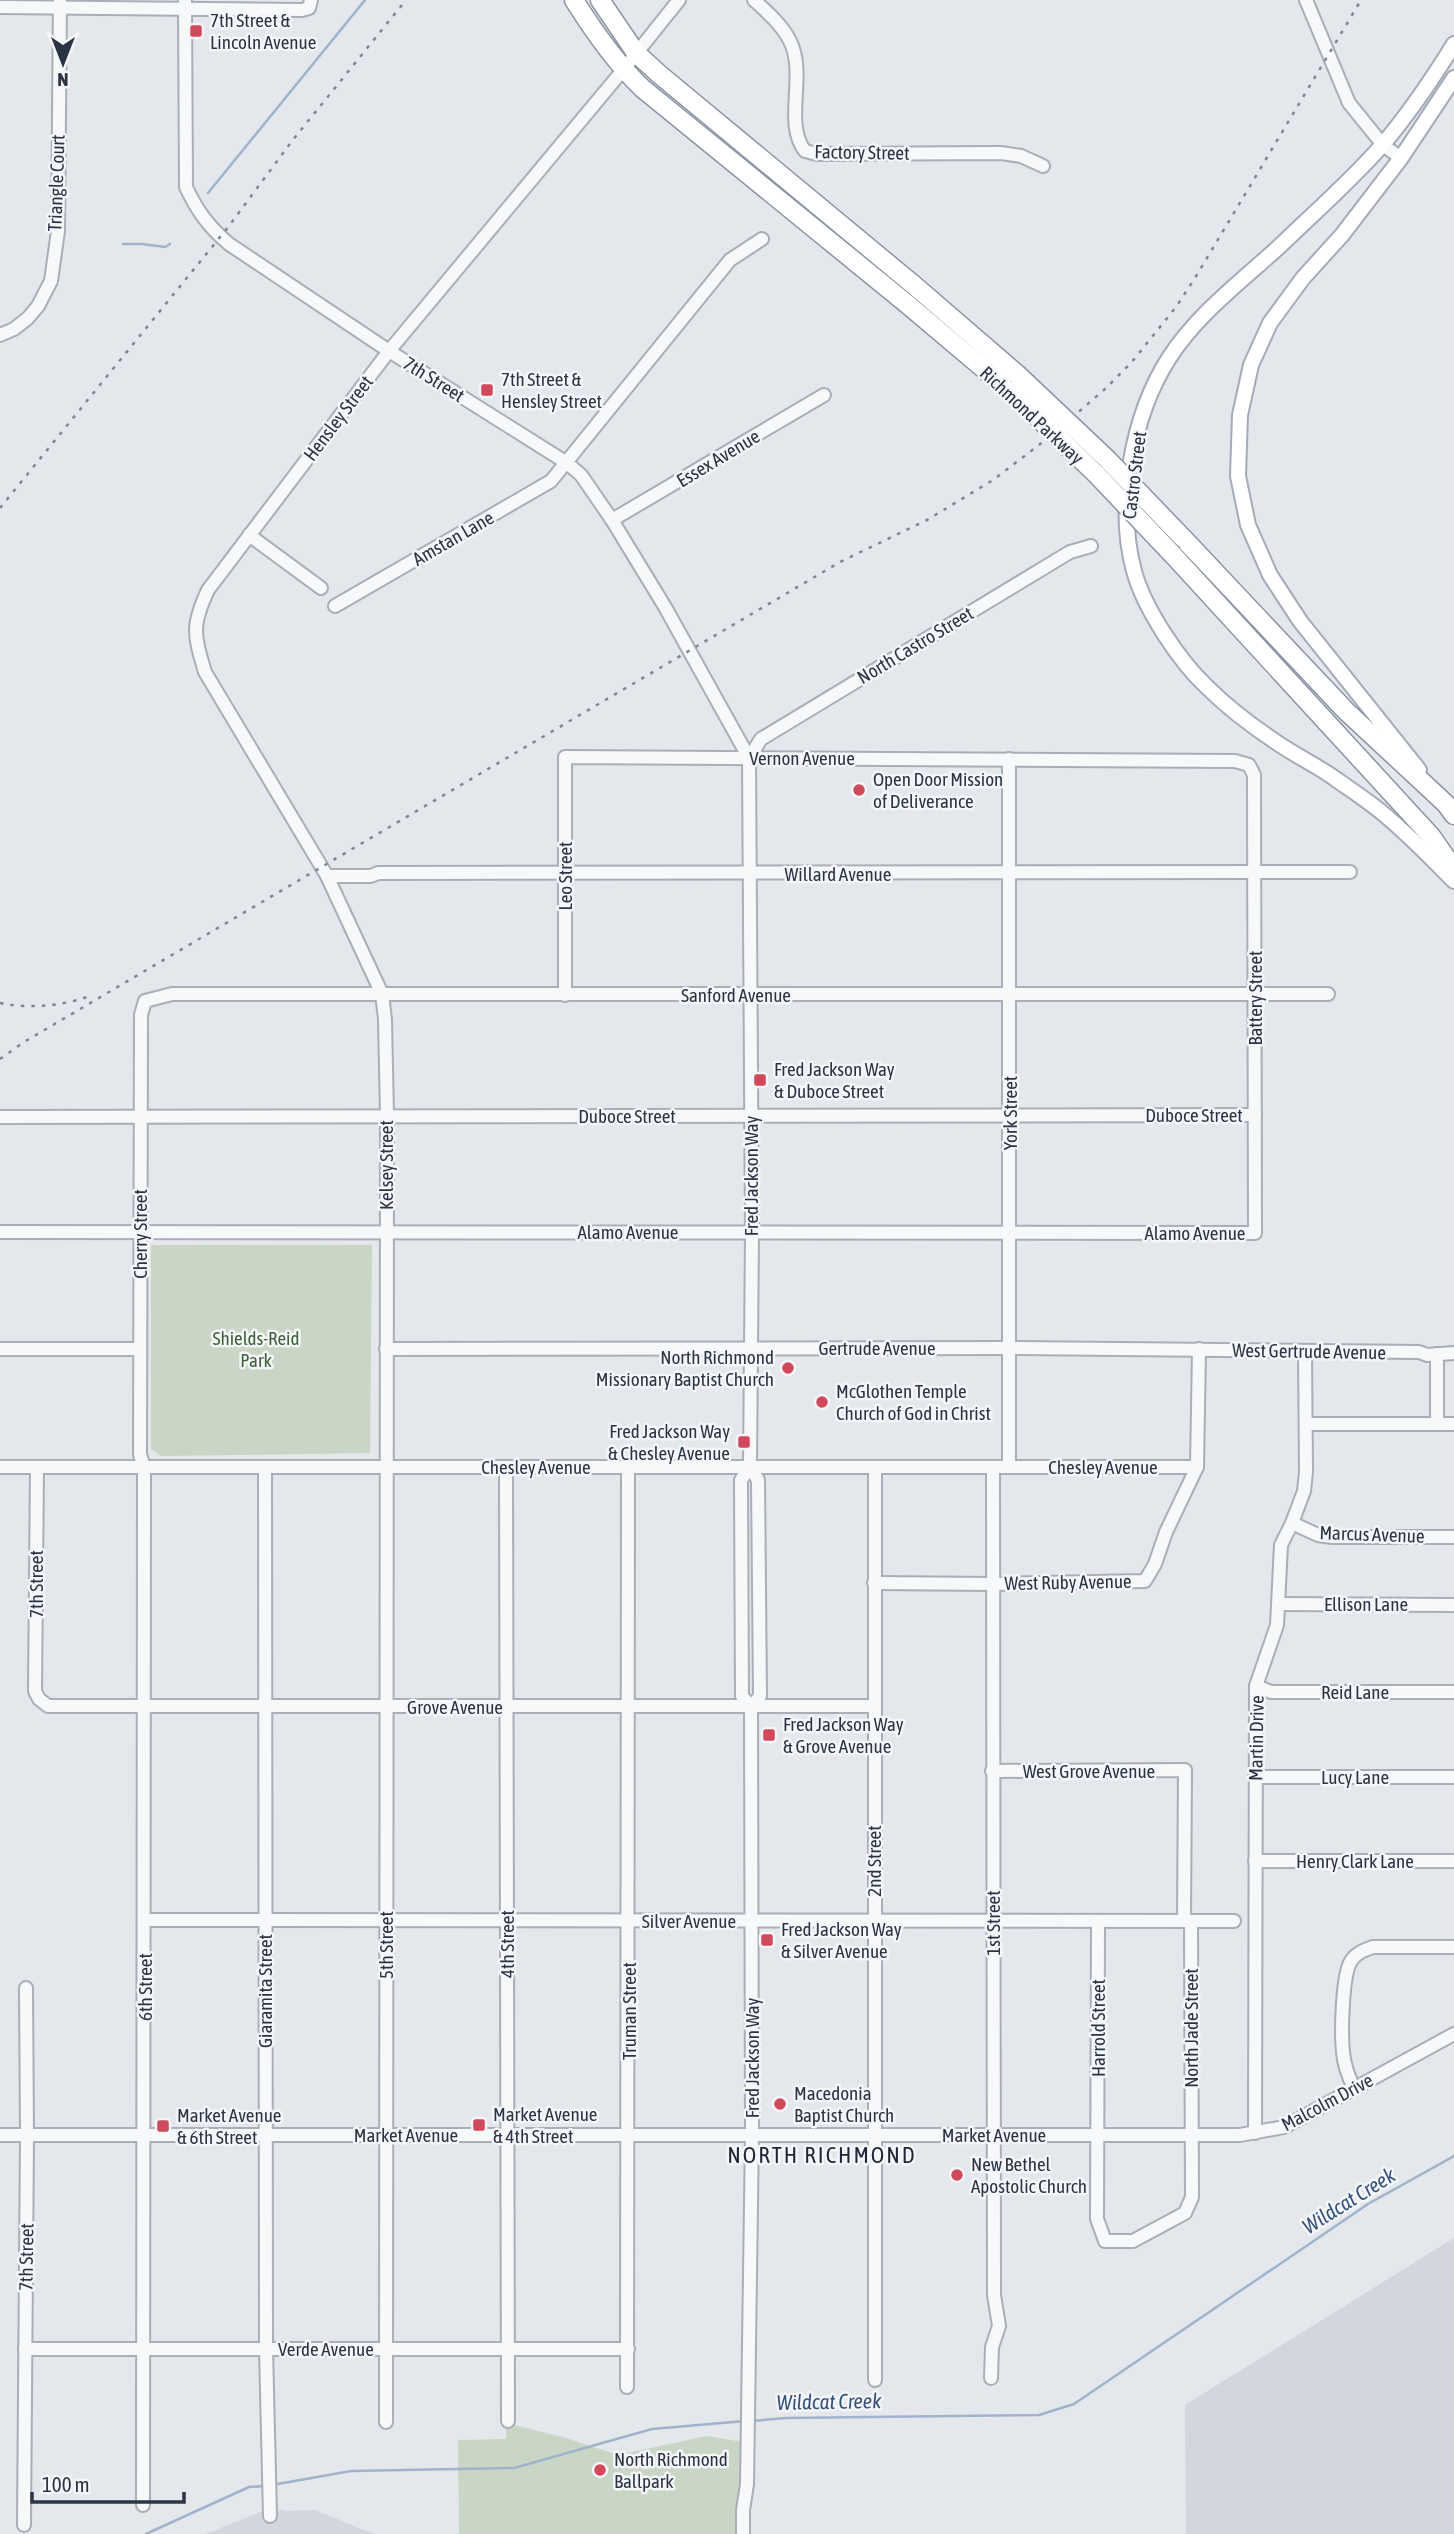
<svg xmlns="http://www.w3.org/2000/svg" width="1454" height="2534" viewBox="0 0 1454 2534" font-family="'Asap Condensed',sans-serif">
<rect width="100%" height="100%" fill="#e4e7ec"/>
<!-- built -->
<g fill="#d2d6de">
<polygon points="1454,2238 1454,2534 1186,2534 1185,2405"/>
<polygon points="282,2509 284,2511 315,2510 374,2534 206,2534 260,2512 279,2511"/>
</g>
<!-- green -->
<g fill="#c9d6c5">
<polygon points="151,1245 372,1245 370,1453 161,1456 151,1449"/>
<polygon points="506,2423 566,2438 618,2455 707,2436 743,2442 741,2534 459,2534 458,2440 506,2439"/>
</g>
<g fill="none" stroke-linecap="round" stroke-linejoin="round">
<!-- stream -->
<g stroke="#9fb4cc" stroke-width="2.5">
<polyline points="208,193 365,0"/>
<polyline points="123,244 142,244 165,247 170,244"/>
<polyline points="751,2421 786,2418 1039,2415 1074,2404 1368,2204 1454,2156"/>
<polyline points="272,2485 351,2471 514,2468 652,2429 745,2421"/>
<polyline points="146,2534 249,2487 265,2486"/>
</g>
<defs>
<g id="minor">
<path d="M185 0 186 187C197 211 209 227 229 244L389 351 567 463 581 475 612 520 665 607 749 758 752 1232 750 1467 758 1480 760 1696 751 1707"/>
<path d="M754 0C767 12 782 25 790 41 807 75 783 123 805 151L817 154 1001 153 1021 156 1043 166"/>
<polyline points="1306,0 1349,103 1383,145 1401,158"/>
<polyline points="0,7 302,10 309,8 311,0"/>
<polyline points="0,335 14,329 28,318 38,306 51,281 58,231 60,0"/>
<polyline points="612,520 824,395"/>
<polyline points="249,535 321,588"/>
<polyline points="335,606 551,481 730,260 762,239"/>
<polyline points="749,758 761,739 1070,552 1091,546"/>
<polyline points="1009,759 1009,1467"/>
<polyline points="327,876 371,876 378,873 1350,872"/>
<polyline points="0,1117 1255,1115"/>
<polyline points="0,1232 1255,1233 1254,775 1249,765 1235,761 565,757 565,995"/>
<polyline points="0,1349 139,1349"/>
<polyline points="386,1349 1010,1348 1419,1352 1427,1355 1454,1353"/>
<polyline points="1437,1354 1437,1424"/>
<polyline points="1306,1424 1454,1424"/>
<polyline points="0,1467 1197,1467"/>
<polyline points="37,1467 35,1691 39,1699 48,1706 874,1706"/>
<polyline points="265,1467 266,2349 270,2516"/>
<polyline points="506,1467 508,2421"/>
<polyline points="875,1468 875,2380"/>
<polyline points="1292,1523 1318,1535 1332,1537 1454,1537"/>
<polyline points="874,1583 993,1584 1145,1581 1155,1564 1166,1532 1197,1467 1199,1349"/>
<polyline points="1279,1604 1454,1605"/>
<polyline points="1256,1686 1271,1692 1454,1692"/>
<polyline points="992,1771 1185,1770 1184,1921"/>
<polyline points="1255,1777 1454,1777"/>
<polyline points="1255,1861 1454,1861"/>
<polyline points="145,1920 1234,1921"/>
<polyline points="1098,1921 1097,2219 1105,2241 1133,2241 1185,2213 1192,2197 1191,1921"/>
<path d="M1354 2088C1349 2078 1344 2064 1343 2052 1341 2034 1342 1975 1351 1961 1356 1953 1364 1950 1373 1947H1454"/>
<polyline points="1255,2133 1256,1686 1277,1625 1281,1545 1292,1523 1304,1491 1306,1472 1305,1351"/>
<polyline points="0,2135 1240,2135 1284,2127 1454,2034"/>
<polyline points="25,2349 628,2349"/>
<polyline points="991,2378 992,2347 999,2326 994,2295 993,1467"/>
<polyline points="627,2387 628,1467"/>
<path d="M386 2422 387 1116 385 1019 382 994 327 876 205 672C194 635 191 626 208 590L389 351 623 70 679 0"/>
<polyline points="143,2505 144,1468 140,1454 141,1015 145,1001 172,994 1328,994"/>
<polyline points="24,2525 27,2136 26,1988"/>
<polyline points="743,2534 743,2510 747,2484 752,2135 751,1707 742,1696 741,1480 750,1467"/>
</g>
<g id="major">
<path d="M1454 44C1433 78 1410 112 1384 143 1354 178 1315 212 1282 244 1243 280 1198 313 1169 358 1132 416 1116 505 1134 571 1144 608 1179 661 1207 687 1227 707 1252 726 1276 742 1296 756 1318 766 1337 780 1354 792 1371 803 1386 816 1410 836 1432 859 1454 881"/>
<polyline points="1419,770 1300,621 1270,575 1248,525 1238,476 1240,415 1251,365 1270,323 1303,278 1342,235 1401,158 1454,78"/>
</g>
<g id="highway">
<path d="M574 0C594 32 615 62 642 88L907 304 1009 390"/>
<polyline points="600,0 636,53 659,74 915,286 1017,374"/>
<polyline points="1183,538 1346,711 1446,804 1454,815"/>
<polyline points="1173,555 1431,836 1454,869"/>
</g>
</defs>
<!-- minor casing -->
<use href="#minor" stroke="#a9aeb7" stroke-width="16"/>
<!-- major casing -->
<use href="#major" stroke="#a3abb8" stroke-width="18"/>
<!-- highway casing -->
<use href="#highway" stroke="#8b94a3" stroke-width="21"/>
<!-- minor -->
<use href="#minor" stroke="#f7f8fa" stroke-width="12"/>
<!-- major -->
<use href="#major" stroke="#fff" stroke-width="14"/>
<!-- highway -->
<use href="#highway" stroke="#fff" stroke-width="18"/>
<!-- rail -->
<g stroke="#7d8696" stroke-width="2.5" stroke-dasharray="3.5 7" stroke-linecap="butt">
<polyline points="0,508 229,226 292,141 406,0"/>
<path d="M0 1003C30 1009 62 1006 90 996"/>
<polyline points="0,1059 24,1042 840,562 927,520 993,480 1052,435 1105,389 1131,363 1176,307 1195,278 1361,0"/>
</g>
<defs>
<g id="highway-bridge">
<polyline points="1017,374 1107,459 1183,538"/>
<polyline points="1009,390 1097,475 1173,555"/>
</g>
</defs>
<!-- highway-bridge casing -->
<use href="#highway-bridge" stroke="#8b94a3" stroke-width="21" stroke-linecap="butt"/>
<!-- highway-bridge -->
<use href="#highway-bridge" stroke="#fff" stroke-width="18"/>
</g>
<!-- markers -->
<g fill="#d1495b" stroke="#f4f6f9" stroke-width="2.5">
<rect x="189" y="24" width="14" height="14" rx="3.5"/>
<rect x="480" y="383" width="14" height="14" rx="3.5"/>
<circle cx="859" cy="790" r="7"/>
<rect x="753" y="1073" width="14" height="14" rx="3.5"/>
<circle cx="788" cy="1368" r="7"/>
<circle cx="822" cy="1402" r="7"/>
<rect x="737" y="1435" width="14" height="14" rx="3.5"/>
<rect x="762" y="1728" width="14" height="14" rx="3.5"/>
<rect x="760" y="1933" width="14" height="14" rx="3.5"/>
<circle cx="780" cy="2104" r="7"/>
<rect x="472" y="2118" width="14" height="14" rx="3.5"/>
<rect x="156" y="2119" width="14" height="14" rx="3.5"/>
<circle cx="957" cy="2175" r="7"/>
<circle cx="600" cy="2470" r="7"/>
</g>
<g text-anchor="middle" stroke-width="5" stroke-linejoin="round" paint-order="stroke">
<!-- poi labels -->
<g font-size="19" fill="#2b3445" stroke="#f4f6f9" text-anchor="start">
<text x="210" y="27">7th Street &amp;<tspan x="210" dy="22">Lincoln Avenue</tspan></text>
<text x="501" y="386">7th Street &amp;<tspan x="501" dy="22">Hensley Street</tspan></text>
<text x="873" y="786">Open Door Mission<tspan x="873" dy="22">of Deliverance</tspan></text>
<text x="774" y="1076">Fred Jackson Way<tspan x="774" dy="22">&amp; Duboce Street</tspan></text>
<text x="774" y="1364" text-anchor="end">North Richmond<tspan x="774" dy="22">Missionary Baptist Church</tspan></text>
<text x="836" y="1398">McGlothen Temple<tspan x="836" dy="22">Church of God in Christ</tspan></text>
<text x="730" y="1438" text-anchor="end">Fred Jackson Way<tspan x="730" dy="22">&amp; Chesley Avenue</tspan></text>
<text x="783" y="1731">Fred Jackson Way<tspan x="783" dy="22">&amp; Grove Avenue</tspan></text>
<text x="781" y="1936">Fred Jackson Way<tspan x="781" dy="22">&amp; Silver Avenue</tspan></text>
<text x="794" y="2100">Macedonia<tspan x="794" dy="22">Baptist Church</tspan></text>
<text x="493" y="2121">Market Avenue<tspan x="493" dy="22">&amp; 4th Street</tspan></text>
<text x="177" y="2122">Market Avenue<tspan x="177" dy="22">&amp; 6th Street</tspan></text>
<text x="971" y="2171">New Bethel<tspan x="971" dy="22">Apostolic Church</tspan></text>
<text x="614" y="2466">North Richmond<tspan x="614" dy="22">Ballpark</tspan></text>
</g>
<!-- street labels -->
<g font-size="19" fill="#2b3445" stroke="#f4f6f9">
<text transform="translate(862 152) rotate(1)" y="7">Factory Street</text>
<text transform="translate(56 183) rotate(-88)" y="7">Triangle Court</text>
<text transform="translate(434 379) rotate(32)" y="7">7th Street</text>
<text transform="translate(1032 415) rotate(43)" y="7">Richmond Parkway</text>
<text transform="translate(338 418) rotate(-53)" y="7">Hensley Street</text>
<text transform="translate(718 458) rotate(-31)" y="7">Essex Avenue</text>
<text transform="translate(1134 475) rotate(-83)" y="7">Castro Street</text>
<text transform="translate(453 538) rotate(-30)" y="7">Amstan Lane</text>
<text transform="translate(915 645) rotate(-31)" y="7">North Castro Street</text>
<text x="802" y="765">Vernon Avenue</text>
<text x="838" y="881">Willard Avenue</text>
<text transform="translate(565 876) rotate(-90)" y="7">Leo Street</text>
<text x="736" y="1002">Sanford Avenue</text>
<text transform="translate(1255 998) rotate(-90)" y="7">Battery Street</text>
<text transform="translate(1010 1113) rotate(-90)" y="7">York Street</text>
<text x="1194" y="1122">Duboce Street</text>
<text x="627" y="1123">Duboce Street</text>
<text transform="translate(386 1165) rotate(-90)" y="7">Kelsey Street</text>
<text transform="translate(751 1176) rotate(-90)" y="7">Fred Jackson Way</text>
<text x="628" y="1239">Alamo Avenue</text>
<text x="1195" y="1240">Alamo Avenue</text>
<text transform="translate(140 1234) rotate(-90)" y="7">Cherry Street</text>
<text x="877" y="1355">Gertrude Avenue</text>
<text transform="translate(1309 1351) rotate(1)" y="7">West Gertrude Avenue</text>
<text x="536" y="1474">Chesley Avenue</text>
<text x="1103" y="1474">Chesley Avenue</text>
<text transform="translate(1372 1534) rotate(2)" y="7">Marcus Avenue</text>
<text transform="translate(1068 1582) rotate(-1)" y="7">West Ruby Avenue</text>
<text transform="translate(36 1584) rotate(-90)" y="7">7th Street</text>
<text x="1366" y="1611">Ellison Lane</text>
<text x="1355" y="1699">Reid Lane</text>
<text x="455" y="1714">Grove Avenue</text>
<text transform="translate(1256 1738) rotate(-89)" y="7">Martin Drive</text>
<text x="1089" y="1778">West Grove Avenue</text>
<text x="1355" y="1784">Lucy Lane</text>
<text transform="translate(874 1861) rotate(-90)" y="7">2nd Street</text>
<text x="1355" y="1868">Henry Clark Lane</text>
<text x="689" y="1928">Silver Avenue</text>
<text transform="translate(993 1923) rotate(-90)" y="7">1st Street</text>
<text transform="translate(507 1944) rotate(-90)" y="7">4th Street</text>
<text transform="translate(386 1945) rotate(-90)" y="7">5th Street</text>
<text transform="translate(145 1987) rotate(-90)" y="7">6th Street</text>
<text transform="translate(265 1991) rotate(-90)" y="7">Giaramita Street</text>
<text transform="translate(629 2011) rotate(-90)" y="7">Truman Street</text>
<text transform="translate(1098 2028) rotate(-90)" y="7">Harrold Street</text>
<text transform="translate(1191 2028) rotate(-90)" y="7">North Jade Street</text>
<text transform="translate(752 2058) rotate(-90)" y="7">Fred Jackson Way</text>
<text transform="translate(1327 2102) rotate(-28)" y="7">Malcolm Drive</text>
<text x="406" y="2142">Market Avenue</text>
<text x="994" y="2142">Market Avenue</text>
<text transform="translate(26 2257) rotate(-89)" y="7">7th Street</text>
<text x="326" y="2356">Verde Avenue</text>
</g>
<!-- park labels -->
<g font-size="19" fill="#3f6138" stroke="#f4f6f9">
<text x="256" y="1345">Shields-Reid<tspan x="256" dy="22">Park</tspan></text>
</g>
<!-- water labels -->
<g font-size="21" font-style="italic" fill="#34527a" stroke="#f4f6f9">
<text transform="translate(1349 2201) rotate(-32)" y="7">Wildcat Creek</text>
<text transform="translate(829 2402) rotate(-1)" y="7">Wildcat Creek</text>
</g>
<!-- quarter labels -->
<g font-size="23" letter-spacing="2" fill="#1d2536" stroke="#f4f6f9">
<text x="822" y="2163">NORTH RICHMOND</text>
</g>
</g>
<!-- north arrow -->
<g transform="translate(63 63) rotate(180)" stroke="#f4f6f9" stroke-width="5" paint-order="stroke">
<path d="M0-5L12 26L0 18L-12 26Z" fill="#2b3445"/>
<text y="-10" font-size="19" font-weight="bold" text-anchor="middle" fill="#2b3445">N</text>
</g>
<!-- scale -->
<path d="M32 2492v10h152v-10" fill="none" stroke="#2b3445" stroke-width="3.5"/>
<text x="42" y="2492" font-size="21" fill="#2b3445" stroke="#f4f6f9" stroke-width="5" paint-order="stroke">100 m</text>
</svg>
